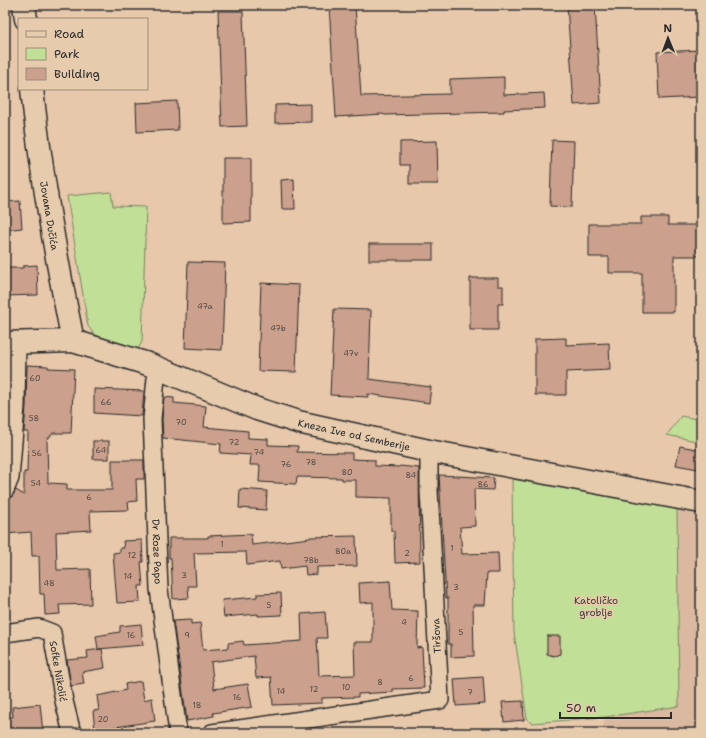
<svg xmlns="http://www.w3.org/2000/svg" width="706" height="738" viewBox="0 0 706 738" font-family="'Shantell Sans',sans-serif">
<rect width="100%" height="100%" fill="#e8c8ab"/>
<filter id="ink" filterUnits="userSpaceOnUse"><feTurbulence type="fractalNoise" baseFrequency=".025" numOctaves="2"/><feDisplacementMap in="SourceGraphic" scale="8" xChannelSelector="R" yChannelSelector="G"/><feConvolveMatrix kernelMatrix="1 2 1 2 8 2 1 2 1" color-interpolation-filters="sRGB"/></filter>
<g filter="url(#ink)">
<!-- built -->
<polygon fill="#dbb9a0" points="677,509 701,513 701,733 602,733 605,717 679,706"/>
<!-- green -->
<g fill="#c2df97" stroke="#768561">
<polygon points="111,192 113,206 146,207 142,342 138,349 98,336 93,333 88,326 67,196"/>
<polygon points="681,416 701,420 701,442 667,435"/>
<polygon points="512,479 677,509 679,706 605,717 532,723 527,718 514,632"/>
</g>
<!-- building -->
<g fill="#cba08c" stroke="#2b2b2b">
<polygon points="329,5 355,5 361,96 450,94 450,79 504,77 504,95 544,93 545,108 504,110 504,112 384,115 383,114 336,117"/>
<polygon points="567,5 595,5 601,103 574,105"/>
<polygon points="218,11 243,11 247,126 222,127"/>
<polygon points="701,50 701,97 659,99 657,52"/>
<polygon points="177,101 178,130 137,132 136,103"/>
<polygon points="311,104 311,122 275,123 275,105"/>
<polygon points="552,140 574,141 572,207 550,206"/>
<polygon points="437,141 438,184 409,184 409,165 400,165 400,142"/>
<polygon points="223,158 251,158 251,222 223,223"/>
<polygon points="294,179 295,209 282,209 281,180"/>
<polygon points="20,201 22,228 5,230 5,202"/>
<polygon points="641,217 668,217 668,225 701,225 701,256 674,256 674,312 642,312 642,273 609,273 609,257 589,257 589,224 641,224"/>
<rect x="369" y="244" width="64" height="16"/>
<polygon points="188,262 225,263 222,350 185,348"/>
<polygon points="37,265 38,295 5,296 5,268 23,268 23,266"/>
<polygon points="470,278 498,278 498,286 503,286 503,304 498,304 498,330 470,330"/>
<polygon points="261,283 299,285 296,372 258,371"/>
<polygon points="334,309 371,310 369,379 431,387 429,403 368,394 368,397 330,395"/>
<polygon points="566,338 566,345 609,343 610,370 566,372 566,395 535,395 535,339"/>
<polygon points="27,365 48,366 48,368 74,369 71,433 53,433 47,440 48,483 67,484 67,490 112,490 112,460 144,460 144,479 136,479 137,501 128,502 129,510 90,511 91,530 56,532 57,570 90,569 91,604 59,605 60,614 45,615 44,594 40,594 39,556 32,556 31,532 5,534 6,500 11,498 16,490 24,495 24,472 27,472 28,432 24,432 26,406"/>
<polygon points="94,389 144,391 142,416 94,413"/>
<polygon points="164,397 174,398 174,403 206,406 204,427 248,431 248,438 268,439 268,445 298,446 297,452 352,453 352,459 375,460 375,466 399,467 400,466 419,468 420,562 395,563 394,531 391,531 391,498 356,497 356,480 342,480 342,478 297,477 296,484 259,482 260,465 250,465 251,455 220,453 221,444 163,438 162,419"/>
<rect x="93" y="441" width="16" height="18"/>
<polygon points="680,446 701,450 698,469 676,465"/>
<polygon points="439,475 494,478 493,490 474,489 475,526 460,527 462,554 498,553 499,573 487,573 485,605 473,605 474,656 451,657 451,644 448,644 448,598 446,598"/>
<polygon points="240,489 267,491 266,510 239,508"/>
<polygon points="251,534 252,545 310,538 310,537 356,536 357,566 317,567 317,574 306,575 305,566 281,569 280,561 247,565 246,552 194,553 196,586 188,586 189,598 173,599 171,558 169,558 169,538 208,538 208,536"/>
<polygon points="142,540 143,562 141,562 143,586 139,586 140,602 117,603 113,553 120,552 120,548 124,548 123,541"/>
<polygon points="390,581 392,610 418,611 417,648 422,647 424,688 393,689 393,692 358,694 358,697 322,698 322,703 273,705 271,677 256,678 254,656 211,662 214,689 248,684 252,707 213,713 214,716 187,721 173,621 191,620 191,624 200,623 203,650 228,648 228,643 243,641 244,645 302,641 301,614 325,612 327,638 317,638 319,676 355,675 354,642 373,642 373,602 360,603 359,583"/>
<polygon points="281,593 282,615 258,616 258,614 224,617 222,600 257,597 257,594"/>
<polygon points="141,624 143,645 98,649 96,636 120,632 120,626"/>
<polygon points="547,636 560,636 560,654 554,656 547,654"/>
<polygon points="102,649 105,668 82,672 84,684 71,686 67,660 88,658 87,651"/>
<polygon points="483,677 485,704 456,706 454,679"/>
<polygon points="141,681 144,700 152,698 155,721 95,730 93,711 99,710 97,696 126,690 125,684"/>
<polygon points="523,701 524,720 504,722 502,702"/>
<polygon points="40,704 43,733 8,733 6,717 13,717 12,707"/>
</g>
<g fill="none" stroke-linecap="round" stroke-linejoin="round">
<defs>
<g id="minor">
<path id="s1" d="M157 368 152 419 159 589 178 733"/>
<polyline points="5,490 10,478 16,406 17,343"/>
<path id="s2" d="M5 633 39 628 52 633 64 701 72 733"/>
<polyline points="212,733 440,700 429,490 429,451"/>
</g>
<g id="tertiary">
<polyline points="24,5 26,19"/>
<path id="s3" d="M32 89C41 174 56 258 73 341"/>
<path id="s4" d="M5 343 73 341 148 364 257 409 298 422 429 451 701 502"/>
</g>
</defs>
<!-- minor casing -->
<use href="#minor" stroke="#2b2b2b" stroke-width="20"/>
<!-- tertiary casing -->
<use href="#tertiary" stroke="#2b2b2b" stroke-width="25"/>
<!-- minor -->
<use href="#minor" stroke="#e6cbad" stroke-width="17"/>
<!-- tertiary -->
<use href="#tertiary" stroke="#e6cbad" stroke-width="22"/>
</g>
</g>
<g text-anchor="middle" stroke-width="3" stroke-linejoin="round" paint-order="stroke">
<!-- number labels -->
<g font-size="8" fill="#534843">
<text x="205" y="309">47a</text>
<text x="278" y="331">47b</text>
<text x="351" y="356">47v</text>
<text x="35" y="381">60</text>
<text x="106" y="405">66</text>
<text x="34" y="421">58</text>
<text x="181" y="425">70</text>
<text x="234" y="445">72</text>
<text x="101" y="453">64</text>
<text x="259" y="455">74</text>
<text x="37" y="456">56</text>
<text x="311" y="465">78</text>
<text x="286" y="467">76</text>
<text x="347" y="475">80</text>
<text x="411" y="478">84</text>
<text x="36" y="486">54</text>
<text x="483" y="487">86</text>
<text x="89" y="500">6</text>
<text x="222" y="547">1</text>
<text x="452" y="551">1</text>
<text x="343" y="554">80a</text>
<text x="407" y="556">2</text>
<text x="132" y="558">12</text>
<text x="311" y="563">78b</text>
<text x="184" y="578">3</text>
<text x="128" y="579">14</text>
<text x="49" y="586">48</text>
<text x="456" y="590">3</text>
<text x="269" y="608">5</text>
<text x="404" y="625">4</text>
<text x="461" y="635">5</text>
<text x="131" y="638">16</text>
<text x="187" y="638">9</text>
<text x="411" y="681">6</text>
<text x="380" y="685">8</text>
<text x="346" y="690">10</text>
<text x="314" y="692">12</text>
<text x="281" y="694">14</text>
<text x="470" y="695">7</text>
<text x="237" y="700">16</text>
<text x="197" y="708">18</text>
<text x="103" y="722">20</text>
</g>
<!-- street labels -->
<g font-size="10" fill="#2b2b2b" stroke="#e6cbad">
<text dy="4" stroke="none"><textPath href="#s3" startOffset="128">Jovana Dučića</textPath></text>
<text dy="4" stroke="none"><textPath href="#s4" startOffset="365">Kneza Ive od Semberije</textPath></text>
<text dy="4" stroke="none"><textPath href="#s1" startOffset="184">Dr Roze Papo</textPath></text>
<text transform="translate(436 636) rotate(-93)" y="4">Tiršova</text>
<text dy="4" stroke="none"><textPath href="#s2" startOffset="87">Sofke Nikolić</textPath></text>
</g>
<!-- park labels -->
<g font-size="10" fill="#3a3d36" stroke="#e6cbad">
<text x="596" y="604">Katoličko<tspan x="596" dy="12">groblje</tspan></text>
</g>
</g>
<!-- margin -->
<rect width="706" height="738" fill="none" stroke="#e6cbad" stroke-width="20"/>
<rect x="10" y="10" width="686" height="718" fill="none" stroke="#2b2b2b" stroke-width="1.5" filter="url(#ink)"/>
<!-- legend -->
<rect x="18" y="18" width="130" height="72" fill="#e6cbad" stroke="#9b8b79"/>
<rect x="26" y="31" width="20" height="6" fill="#e6cbad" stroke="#9b8b79"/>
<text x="54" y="38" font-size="12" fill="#2b2b2b">Road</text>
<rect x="26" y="48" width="20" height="12" fill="#c2df97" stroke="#9b8b79"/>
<text x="54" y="58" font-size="12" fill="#2b2b2b">Park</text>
<rect x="26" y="68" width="20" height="12" fill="#cba08c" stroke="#9b8b79"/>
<text x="54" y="78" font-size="12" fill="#2b2b2b">Building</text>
<!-- north arrow -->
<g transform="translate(668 38) rotate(359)" stroke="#e6cbad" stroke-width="3" paint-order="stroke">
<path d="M0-3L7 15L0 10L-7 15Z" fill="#2b2b2b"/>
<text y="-6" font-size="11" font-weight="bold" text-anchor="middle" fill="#2b2b2b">N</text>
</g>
<!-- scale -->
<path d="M560 712v6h111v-6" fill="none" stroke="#2b2b2b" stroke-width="2"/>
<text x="566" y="712" font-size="12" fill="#2b2b2b" stroke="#e6cbad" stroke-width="3" paint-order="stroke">50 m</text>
</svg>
